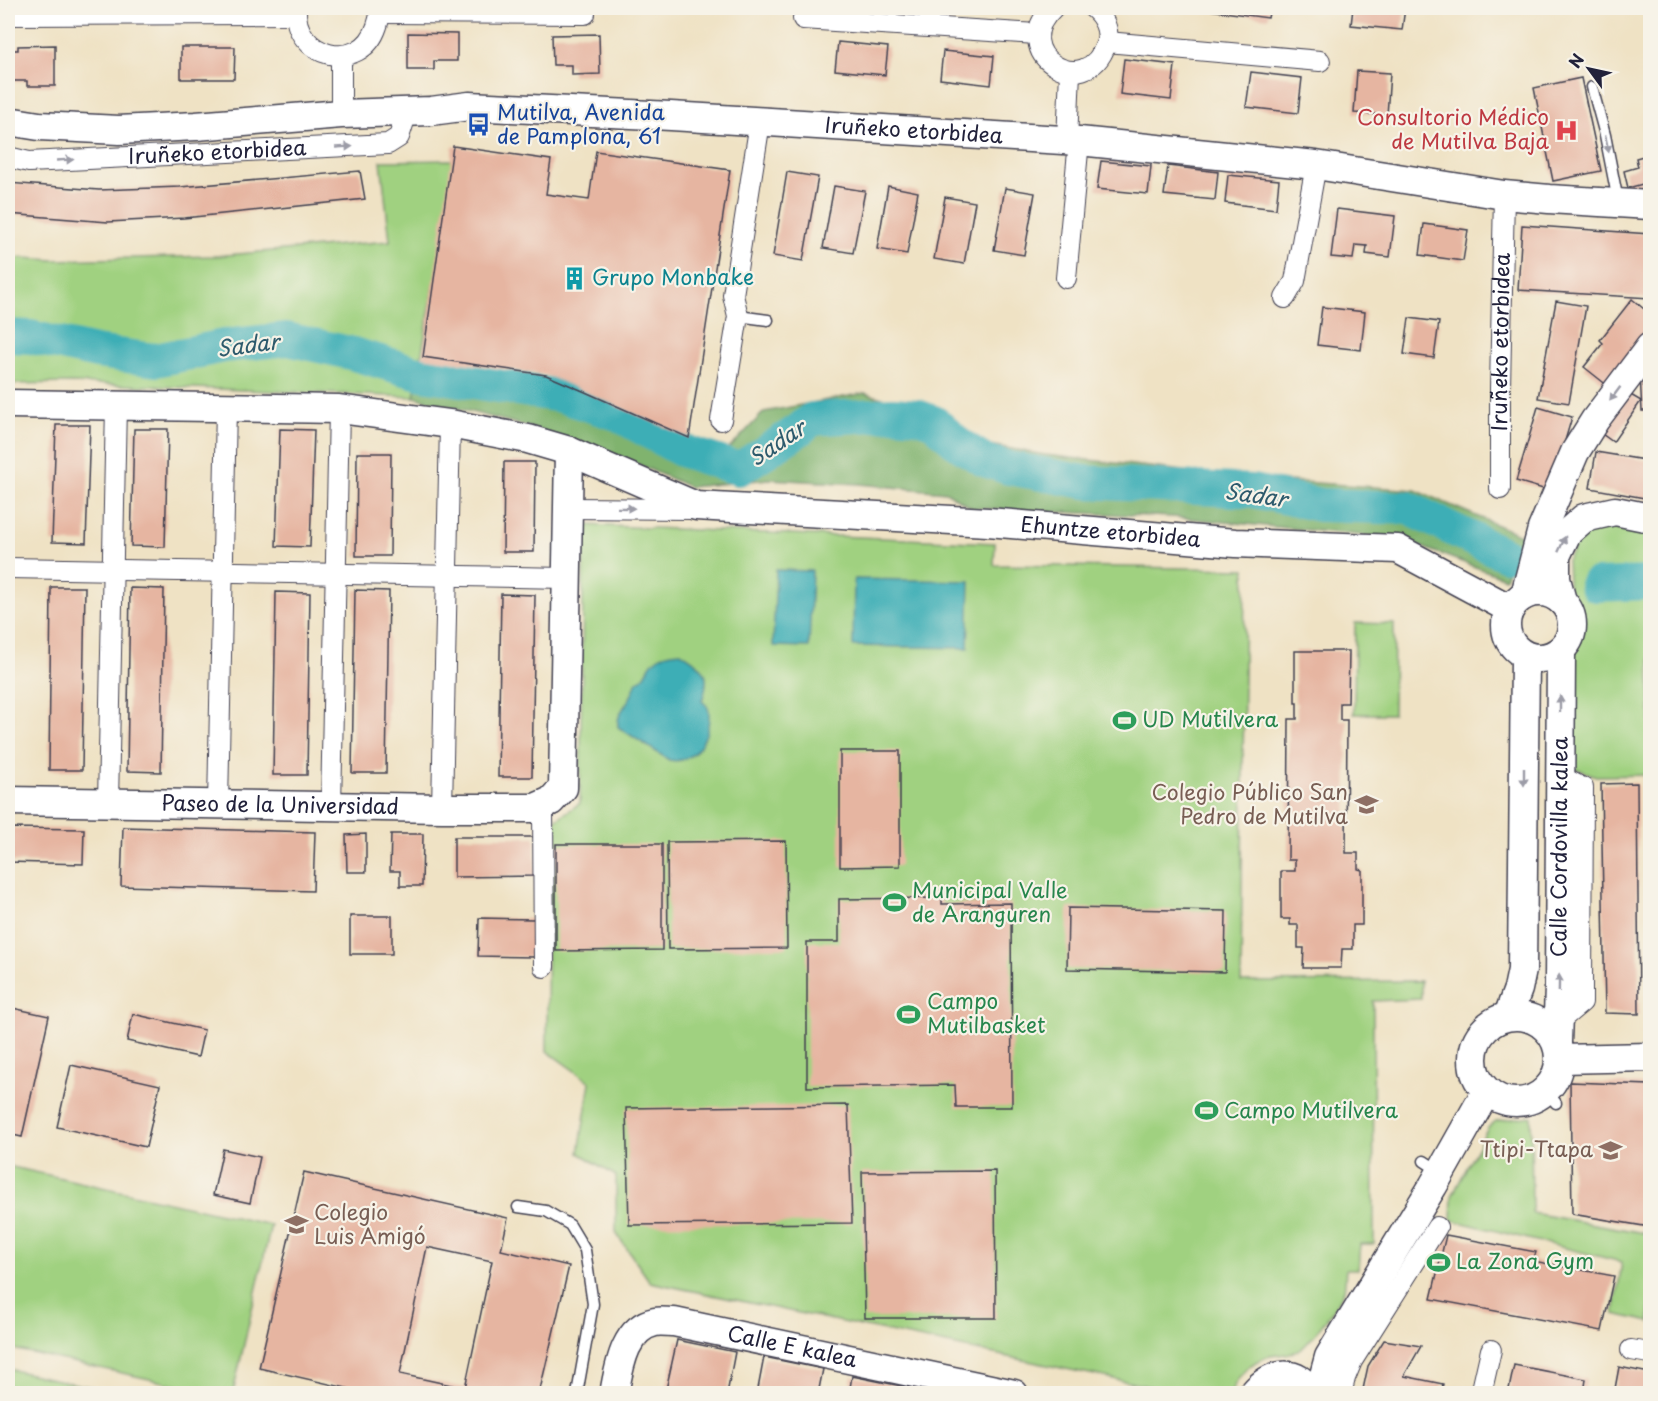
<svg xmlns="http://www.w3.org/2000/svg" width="1658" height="1401" viewBox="0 0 1658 1401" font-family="'Playpen Sans',sans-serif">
<rect width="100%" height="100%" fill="#f7f3e8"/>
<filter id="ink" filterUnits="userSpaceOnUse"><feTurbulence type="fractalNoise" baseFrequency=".0167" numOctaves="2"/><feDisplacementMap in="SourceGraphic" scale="12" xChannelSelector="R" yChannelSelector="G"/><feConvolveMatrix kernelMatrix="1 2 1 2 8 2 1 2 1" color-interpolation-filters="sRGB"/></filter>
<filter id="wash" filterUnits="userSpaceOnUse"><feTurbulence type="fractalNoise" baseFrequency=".008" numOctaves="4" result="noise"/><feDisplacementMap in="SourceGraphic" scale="24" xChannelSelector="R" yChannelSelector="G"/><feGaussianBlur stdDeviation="1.35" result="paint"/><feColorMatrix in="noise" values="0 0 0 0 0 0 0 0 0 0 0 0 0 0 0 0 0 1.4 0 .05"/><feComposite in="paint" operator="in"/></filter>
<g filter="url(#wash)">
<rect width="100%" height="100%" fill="#efe2c4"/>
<!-- green -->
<g fill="#a0d180" stroke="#617a5e" stroke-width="1.5">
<polygon points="456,160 414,397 72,383 8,384 8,257 54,260 215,256 390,241 381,161"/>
<polygon points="1601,524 1613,528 1650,534 1650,775 1596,776 1566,765 1568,656 1578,638 1581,622 1569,600 1567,560 1583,533"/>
<path d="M584 525 995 543 994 565 1245 569 1241 982 1421 981V999L1373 1001 1374 1244H1360L1358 1269H1346C1345 1276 1346 1286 1343 1293 1340 1302 1310 1343 1301 1349 1292 1355 1280 1354 1270 1356 1251 1361 1237 1376 1231 1393H1181L650 1282 616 1233V1176L579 1153 590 1082 547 1051 548 825 580 803Z"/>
<polygon points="1355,623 1394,624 1393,714 1354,714"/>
<polygon points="1531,1116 1532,1213 1650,1234 1650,1322 1614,1314 1622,1262 1451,1220 1452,1196 1488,1128 1496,1121"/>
<polygon points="8,1166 271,1225 233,1393 213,1393 8,1348"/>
<polygon points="8,1369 117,1393 8,1393"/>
</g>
<!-- forest -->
<polygon fill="#80b36e" stroke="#516a54" stroke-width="1.5" points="420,362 542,385 618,411 684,443 725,453 764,412 865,393 934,413 968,441 1045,455 1246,478 1415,490 1523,536 1505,578 1400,539 1173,517 972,508 946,492 859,484 769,479 690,487 614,454 525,426 414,397"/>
<!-- water -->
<g fill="#3daeb6" stroke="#306878" stroke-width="1.5">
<polygon points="776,570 812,571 809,647 773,646"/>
<polygon points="854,579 970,581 968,648 853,646"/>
<path d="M681 652C704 667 712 672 702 701 704 703 707 705 708 708 709 710 709 715 709 718 708 739 694 765 669 760L618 727C616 715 626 706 631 696 634 691 635 686 637 681 647 678 646 670 653 662 660 654 670 653 681 652Z"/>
</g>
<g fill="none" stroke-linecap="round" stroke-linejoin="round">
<!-- river -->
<g stroke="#3daeb6" stroke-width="34">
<polyline points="8,336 31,337 96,352 156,360 224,346 287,339 350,353 422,374 561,396 617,414 681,450 739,469 799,430 812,419 893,414 917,416 934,422 960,445 984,460 1009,468 1085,482 1253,491 1320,505 1408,508 1506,555"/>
<polyline points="1596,585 1650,583"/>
</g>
</g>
<g id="blocks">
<!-- building -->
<g fill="#e6b5a1" fill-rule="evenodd">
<polygon points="1202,8 1270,8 1268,18 1202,9"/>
<polygon points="1353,8 1405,8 1402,30 1351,25"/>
<polygon points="408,33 457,34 457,61 434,61 434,70 408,70"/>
<polygon points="599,34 600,74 572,75 572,65 553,65 552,35"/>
<polygon points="838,42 888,47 885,75 835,70"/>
<polygon points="55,45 55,86 27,86 27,81 8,81 8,50 18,50 18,46"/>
<polygon points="181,47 235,47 234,79 181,79"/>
<polygon points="943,51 994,56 991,85 940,79"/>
<polygon points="1124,59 1175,65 1171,100 1120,94"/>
<polygon points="1357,71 1390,73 1387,115 1354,113"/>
<polygon points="1251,72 1302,78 1298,113 1246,107"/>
<polygon points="1581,78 1601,171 1553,181 1534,88"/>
<polygon points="453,146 551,160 546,194 589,200 596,151 730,170 689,438 583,391 546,375 423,357"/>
<polygon points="1650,154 1650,182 1628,188 1624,171 1638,167 1636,158"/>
<polygon points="1101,161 1151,166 1148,194 1097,189"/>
<polygon points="1168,166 1218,172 1215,200 1164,195"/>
<polygon points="360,171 365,199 184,218 108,222 8,214 8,183 99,190 180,187"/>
<polygon points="787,172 818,177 803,261 773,256"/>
<polygon points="1228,175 1279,180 1276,209 1225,203"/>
<polygon points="834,186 865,191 853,253 823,248"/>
<polygon points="888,186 918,192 907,254 877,249"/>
<polygon points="1005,188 1035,193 1024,255 994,250"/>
<polygon points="945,197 975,202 964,264 934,259"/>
<polygon points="1337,209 1395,216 1390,257 1366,254 1367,246 1355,245 1353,259 1331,257"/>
<polygon points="1424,224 1468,230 1463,261 1420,255"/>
<polygon points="1522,225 1650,234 1650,298 1518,290"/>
<polygon points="1632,299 1650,314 1650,333 1608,386 1584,367 1603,343 1600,340"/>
<polygon points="1556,301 1586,306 1569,403 1538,398"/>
<polygon points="1322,307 1365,312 1361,350 1317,345"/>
<polygon points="1409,318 1439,322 1434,358 1404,354"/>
<polygon points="1650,374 1650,411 1642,411 1640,375"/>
<polygon points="1629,394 1641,401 1613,442 1602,434"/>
<polygon points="1538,407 1572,417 1550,491 1516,481"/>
<polygon points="56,425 90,425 86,543 52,542"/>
<polygon points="134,429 168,429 165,547 131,546"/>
<polygon points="280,429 314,430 310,547 276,546"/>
<polygon points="1596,452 1650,461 1650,499 1590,488"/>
<polygon points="357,453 391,453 390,556 356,556"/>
<polygon points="504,462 535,462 534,552 503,552"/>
<polygon points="51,587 85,587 82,770 49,770"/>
<polygon points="130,588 164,589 161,772 127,771"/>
<polygon points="355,590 389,591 386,773 352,773"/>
<polygon points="276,592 310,593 307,775 273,775"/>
<polygon points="501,594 535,595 532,777 498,777"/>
<polygon points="1295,651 1349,651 1348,703 1340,703 1340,720 1347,720 1346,853 1358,853 1358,869 1362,870 1362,925 1353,925 1353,949 1342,949 1341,968 1303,968 1304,948 1298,948 1298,925 1290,925 1290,919 1281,919 1281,871 1295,871 1295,860 1288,860 1289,719 1297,719 1297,703 1295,703"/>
<polygon points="840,751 900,751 900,866 840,867"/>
<polygon points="1637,783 1639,1014 1605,1013 1601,784"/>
<polygon points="123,827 315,832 313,891 121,886"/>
<polygon points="8,828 84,829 83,864 8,862"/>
<polygon points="366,834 366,872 347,872 346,835"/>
<polygon points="391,834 423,834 422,886 400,886 400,871 390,871"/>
<polygon points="454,837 535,837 535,876 454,877"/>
<polygon points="786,841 787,948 668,949 667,842"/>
<polygon points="556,844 662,844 662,950 556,951"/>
<polygon points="942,898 942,904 1011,903 1012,1107 956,1107 955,1085 807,1087 807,942 839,942 839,899"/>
<polygon points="1068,908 1226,911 1225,972 1067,969"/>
<rect x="350" y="916" width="42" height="38"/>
<polygon points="479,918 535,919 534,957 478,956"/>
<polygon points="8,1007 49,1016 22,1137 8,1134"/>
<polygon points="133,1014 204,1030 198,1057 127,1041"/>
<polygon points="71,1065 160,1085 146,1147 57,1127"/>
<polygon points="1570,1082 1650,1085 1650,1227 1572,1214"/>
<polygon points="848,1105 852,1223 629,1225 626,1108"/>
<polygon points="223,1149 260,1157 250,1203 213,1195"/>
<polygon points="995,1171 996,1318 865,1318 862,1172"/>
<path d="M304 1172 508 1218 501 1250 569 1266 539 1394H350L351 1389 259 1368ZM427 1247 492 1261 465 1388 400 1374Z"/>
<polygon points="1446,1235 1536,1252 1533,1261 1614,1276 1602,1331 1431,1299"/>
<polygon points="677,1340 735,1352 727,1394 665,1394"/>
<polygon points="1384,1340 1421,1346 1404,1376 1443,1384 1441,1394 1362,1394 1368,1366"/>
<polygon points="764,1357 823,1369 818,1394 757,1394"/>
<polygon points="1514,1365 1586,1379 1584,1394 1508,1394"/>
<polygon points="1619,1367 1650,1373 1650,1394 1614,1394"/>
<polygon points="852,1376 911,1388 910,1394 849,1394"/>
</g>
</g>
</g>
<g filter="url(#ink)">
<use href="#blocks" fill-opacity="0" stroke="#413f50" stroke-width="1.5"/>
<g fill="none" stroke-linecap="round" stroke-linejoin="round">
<defs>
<g id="lane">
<polyline points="1592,87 1605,135 1618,201"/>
<polyline points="738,316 768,320"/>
<polyline points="1546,1091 1556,1103"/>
<polyline points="1424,1161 1441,1172"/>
<polyline points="518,1207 546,1211 570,1225 585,1250 593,1304 577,1394"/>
</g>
<g id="street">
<path d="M296 8C293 58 361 75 377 26 379 19 381 14 380 8"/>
<path d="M1053 8C1005 53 1086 103 1106 44 1111 31 1103 16 1093 8"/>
<polyline points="381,13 585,14"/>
<polyline points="8,15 296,14"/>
<polyline points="803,19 1037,34"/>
<polyline points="1107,42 1320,61"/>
<polyline points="341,114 341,56"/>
<polyline points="1067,140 1070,72"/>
<path id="s1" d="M8 157 29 162 388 144 399 137 407 112"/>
<polyline points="1066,278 1079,141"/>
<polyline points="1285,298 1295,281 1316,165"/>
<polyline points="721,420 738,316 733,295 760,122"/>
<path id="s2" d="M1500 489V388L1504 195"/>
<polyline points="568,508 691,509"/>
<polyline points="8,568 566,578"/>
<polyline points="108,803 116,405"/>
<polyline points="218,805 226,407"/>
<polyline points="543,805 544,967"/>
<polyline points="331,807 339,409"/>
<polyline points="442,808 450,424"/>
<polyline points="1558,1022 1582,1002 1582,987 1583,788 1560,776"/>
<polyline points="1631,1350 1650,1353"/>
<polyline points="1341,1394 1345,1378 1352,1361 1437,1227"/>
<polyline points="1481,1394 1491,1350"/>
</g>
<g id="secondary">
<path id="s3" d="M8 121 39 126 119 130 196 126 341 114 431 111 469 106 671 116 1079 141 1316 165 1504 195 1549 199 1650 205"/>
<path id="s4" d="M8 404 339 409 450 424 528 439 569 451 696 506 988 522 1235 543 1398 549 1510 609"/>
<circle cx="1539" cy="625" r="33"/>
<polyline points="1525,595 1542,529 1575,452 1595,420 1650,347"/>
<polyline points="1562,601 1556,579 1556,556 1567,533 1584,518 1615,511 1650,518"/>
<path id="s5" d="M8 801 442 808H535L551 801 563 788 569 451"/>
<circle cx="1516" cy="1059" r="43"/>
<polyline points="1508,1016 1518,989 1522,970 1525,656"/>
<path id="s6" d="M1557 1042 1559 987 1561 651"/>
<polyline points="1560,1059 1650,1057"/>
<path id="s7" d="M614 1394C619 1368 624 1328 655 1322 660 1321 668 1322 674 1322L1014 1394"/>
<path d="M1253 1394C1272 1371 1296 1368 1313 1394"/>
<polyline points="1319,1394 1329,1357 1433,1186 1486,1092"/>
</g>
</defs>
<!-- lane casing -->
<use href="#lane" stroke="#413f50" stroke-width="13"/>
<!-- street casing -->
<use href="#street" stroke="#413f50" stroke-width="22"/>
<!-- secondary casing -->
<use href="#secondary" stroke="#413f50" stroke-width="31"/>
<!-- lane -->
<use href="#lane" stroke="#fff" stroke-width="10"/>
<!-- street -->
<use href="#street" stroke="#fff" stroke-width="20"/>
<!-- secondary -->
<use href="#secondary" stroke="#fff" stroke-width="28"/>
</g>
<!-- one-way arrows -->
<defs><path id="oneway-solid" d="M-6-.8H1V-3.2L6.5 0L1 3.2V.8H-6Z" transform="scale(1.5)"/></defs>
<g fill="#9c9ca7">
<use href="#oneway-solid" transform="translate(1607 144) rotate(78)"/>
<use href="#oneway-solid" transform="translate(344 147) rotate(-3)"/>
<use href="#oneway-solid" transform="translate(65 160) rotate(-3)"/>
<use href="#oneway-solid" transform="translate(1615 394) rotate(127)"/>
<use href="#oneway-solid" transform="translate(626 508) rotate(1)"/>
<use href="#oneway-solid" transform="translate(1562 544) rotate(-65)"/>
<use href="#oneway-solid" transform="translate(1560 704) rotate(-90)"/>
<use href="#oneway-solid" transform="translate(1524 777) rotate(90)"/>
<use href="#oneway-solid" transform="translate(1559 983) rotate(-89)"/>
</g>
</g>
<!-- icons -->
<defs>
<symbol id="bus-bare" viewBox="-9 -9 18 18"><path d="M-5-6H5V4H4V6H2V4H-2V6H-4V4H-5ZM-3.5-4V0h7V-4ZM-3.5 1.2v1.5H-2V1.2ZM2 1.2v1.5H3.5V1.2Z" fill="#1a4fb4" stroke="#f7f3e8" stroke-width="2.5" paint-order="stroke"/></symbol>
<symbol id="hospital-bare" viewBox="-9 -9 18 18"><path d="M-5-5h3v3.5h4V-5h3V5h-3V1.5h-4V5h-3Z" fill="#e0444e" stroke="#f7f3e8" stroke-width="2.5" paint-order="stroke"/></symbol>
<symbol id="building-bare" viewBox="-9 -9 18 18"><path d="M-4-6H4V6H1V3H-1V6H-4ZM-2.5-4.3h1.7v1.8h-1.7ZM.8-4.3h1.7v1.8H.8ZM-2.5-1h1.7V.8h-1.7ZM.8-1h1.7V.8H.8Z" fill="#0f9aa8" stroke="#f7f3e8" stroke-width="2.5" paint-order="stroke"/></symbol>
<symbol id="stadium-bare" viewBox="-9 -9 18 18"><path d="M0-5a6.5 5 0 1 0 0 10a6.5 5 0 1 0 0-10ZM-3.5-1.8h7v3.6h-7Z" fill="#2e9e5b" stroke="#f7f3e8" stroke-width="2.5" paint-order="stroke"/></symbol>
<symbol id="school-bare" viewBox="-9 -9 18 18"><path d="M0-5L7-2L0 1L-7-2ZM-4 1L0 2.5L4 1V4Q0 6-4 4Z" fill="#8d6e63" stroke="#f7f3e8" stroke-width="2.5" paint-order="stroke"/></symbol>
</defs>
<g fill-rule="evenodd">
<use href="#bus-bare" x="462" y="108" width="33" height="33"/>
<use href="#hospital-bare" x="1550" y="114" width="33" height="33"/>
<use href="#building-bare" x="558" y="262" width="33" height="33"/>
<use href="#stadium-bare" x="1108" y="704" width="33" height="33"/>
<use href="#school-bare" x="1350" y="788" width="33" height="33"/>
<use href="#stadium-bare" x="878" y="886" width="33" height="33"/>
<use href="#stadium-bare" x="892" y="998" width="33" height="33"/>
<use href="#stadium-bare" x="1190" y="1094" width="33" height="33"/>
<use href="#school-bare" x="1594" y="1134" width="33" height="33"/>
<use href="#school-bare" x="280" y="1208" width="33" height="33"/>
<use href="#stadium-bare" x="1422" y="1246" width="33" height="33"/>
</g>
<g text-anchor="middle" stroke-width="4.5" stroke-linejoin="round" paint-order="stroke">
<!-- transit labels -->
<g font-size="21" fill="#164399" stroke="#f7f3e8" text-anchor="start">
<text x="497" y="120">Mutilva, Avenida<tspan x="497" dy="24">de Pamplona, 61</tspan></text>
</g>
<!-- health labels -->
<g font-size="21" fill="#be3a42" stroke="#f7f3e8" text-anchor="end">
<text x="1549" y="125">Consultorio Médico<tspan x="1549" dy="24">de Mutilva Baja</tspan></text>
</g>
<!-- street labels -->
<g font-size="21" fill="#22223b" stroke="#f7f3e8">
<text dy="7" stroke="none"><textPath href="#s3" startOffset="908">Iruñeko etorbidea</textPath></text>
<text dy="7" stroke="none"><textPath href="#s1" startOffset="210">Iruñeko etorbidea</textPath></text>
<text dy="7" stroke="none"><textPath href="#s2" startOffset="147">Iruñeko etorbidea</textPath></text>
<text dy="7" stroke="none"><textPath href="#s4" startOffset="1119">Ehuntze etorbidea</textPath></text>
<text dy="7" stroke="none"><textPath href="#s5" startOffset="272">Paseo de la Universidad</textPath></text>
<text dy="7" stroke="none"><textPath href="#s6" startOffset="195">Calle Cordovilla kalea</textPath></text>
<text dy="7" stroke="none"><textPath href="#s7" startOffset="228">Calle E kalea</textPath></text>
</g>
<!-- culture labels -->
<g font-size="21" fill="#0d838f" stroke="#f7f3e8" text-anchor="start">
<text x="592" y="285">Grupo Monbake</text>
</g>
<!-- leisure labels -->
<g font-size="21" fill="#27864d" stroke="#f7f3e8" text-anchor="start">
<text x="1142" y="727">UD Mutilvera</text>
<text x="912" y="898">Municipal Valle<tspan x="912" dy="24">de Aranguren</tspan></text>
<text x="927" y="1009">Campo<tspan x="927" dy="24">Mutilbasket</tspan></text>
<text x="1224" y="1118">Campo Mutilvera</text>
<text x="1456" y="1269">La Zona Gym</text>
</g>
<!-- education labels -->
<g font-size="21" fill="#785e54" stroke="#f7f3e8" text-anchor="end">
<text x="1348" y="800">Colegio Público San<tspan x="1348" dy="24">Pedro de Mutilva</tspan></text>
<text x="1593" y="1157">Ttipi-Ttapa</text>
<text x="314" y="1220" text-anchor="start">Colegio<tspan x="314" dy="24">Luis Amigó</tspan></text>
</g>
<!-- water labels -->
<g font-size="22" font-style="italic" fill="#2d5a6c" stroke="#f7f3e8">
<text transform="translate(248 345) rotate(-7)" y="8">Sadar</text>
<text transform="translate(777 443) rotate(-34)" y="8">Sadar</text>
<text transform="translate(1256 495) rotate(8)" y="8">Sadar</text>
</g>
</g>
<!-- margin -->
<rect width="1658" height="1401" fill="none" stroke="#f7f3e8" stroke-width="30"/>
<!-- north arrow -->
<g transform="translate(1589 69) rotate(303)" stroke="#f7f3e8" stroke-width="4.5" paint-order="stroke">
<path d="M0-4.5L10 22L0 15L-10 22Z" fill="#22223b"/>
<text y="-9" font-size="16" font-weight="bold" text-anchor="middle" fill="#22223b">N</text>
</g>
</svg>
